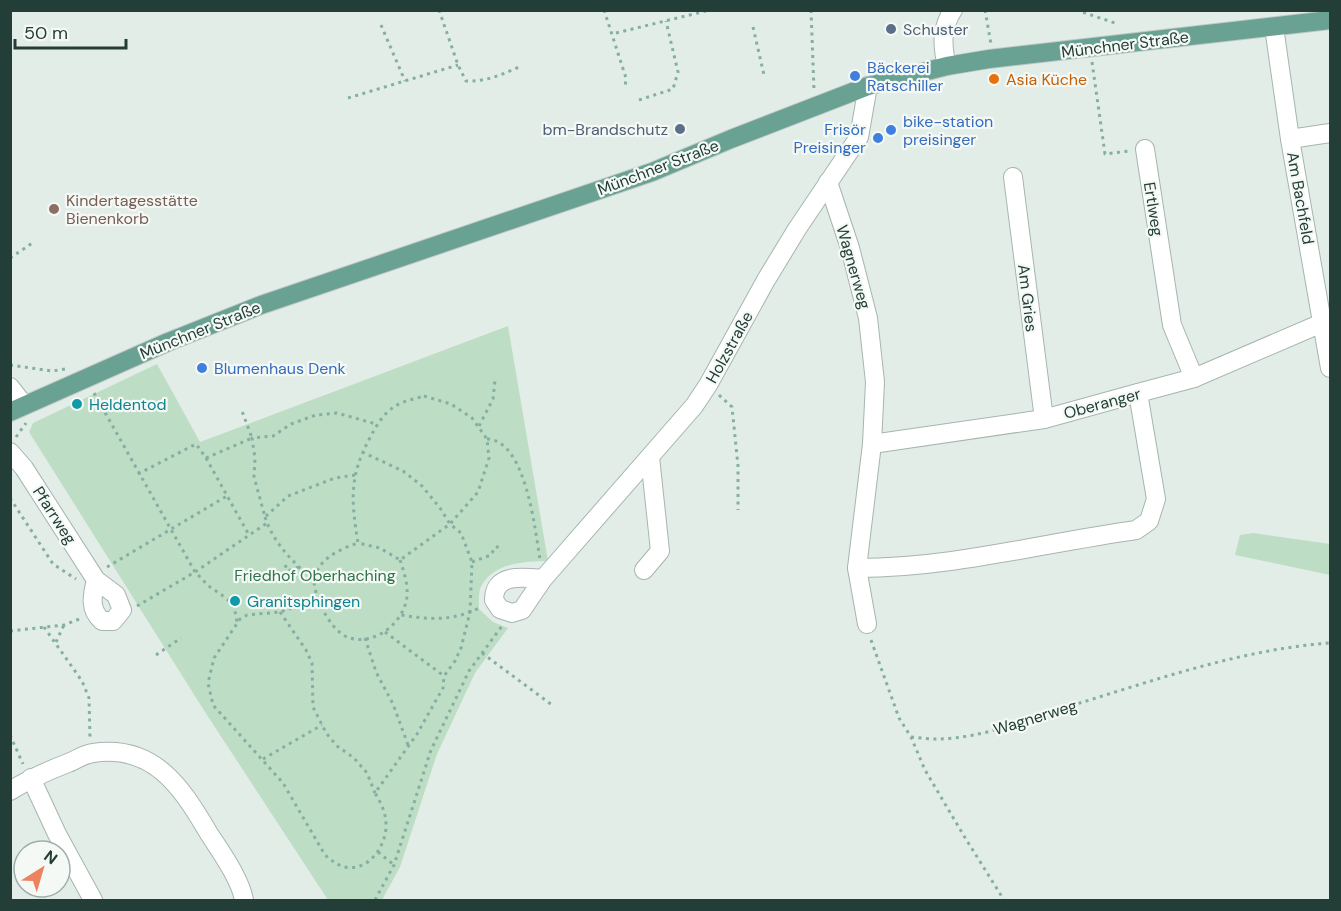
<svg xmlns="http://www.w3.org/2000/svg" width="1341" height="911" viewBox="0 0 1341 911" font-family="'DM Sans',sans-serif">
<rect width="100%" height="100%" fill="#e3ede8"/>
<!-- green -->
<g fill="#bdddc5">
<path d="M508 326 548 561C526 561 494 563 482 585 478 591 479 602 479 609L493 622 508 628 475 673 437 754 400 867 382 900H328L205 712 29 432 33 423 157 364 200 442Z"/>
<polygon points="1253,533 1330,544 1330,575 1235,555 1240,535"/>
</g>
<g fill="none" stroke-linecap="round" stroke-linejoin="round">
<defs>
<g id="minor">
<polyline points="1274,27 1290,139 1330,368"/>
<path d="M947 66C942 46 941 28 953 10"/>
<polyline points="1290,139 1330,133"/>
<polyline points="1145,149 1172,325 1194,378"/>
<polyline points="1013,177 1044,419"/>
<polyline points="828,182 850,248 868,318 875,382 872,444 857,568 867,624"/>
<polyline points="10,387 24,405"/>
<polyline points="872,444 1044,419 1138,393 1194,378 1322,323"/>
<path d="M10 452 24 468 96 580 116 595 122 610 113 621H102C89 609 92 596 96 580"/>
<path d="M857 568C952 568 1043 543 1136 530L1149 521 1156 499 1138 393"/>
<polyline points="644,570 660,551 650,457"/>
<path d="M543 579C523 577 494 573 494 600L500 609 512 613 522 610 543 579 694 406 708 385 766 280 797 229 859 137 868 86"/>
<polyline points="31,778 57,834 93,900"/>
<path d="M10 791C29 779 47 771 68 763 76 760 84 754 93 753 153 744 181 786 208 832 220 851 240 878 244 900"/>
</g>
<polyline id="major" points="10,412 168,342 261,305 652,172 731,139 868,86 947,66 989,59 1330,20"/>
</defs>
<!-- minor casing -->
<use href="#minor" stroke="#a6b5af" stroke-width="20"/>
<!-- major casing -->
<use href="#major" stroke="#c1c9c7" stroke-width="20"/>
<!-- path -->
<g stroke="#85afa2" stroke-width="3" stroke-dasharray="3 4.5" stroke-linecap="butt">
<path d="M439 10 458 65 466 81C485 82 501 75 519 67"/>
<polyline points="604,10 626,78 625,88"/>
<polyline points="811,10 814,90"/>
<polyline points="985,10 991,44"/>
<polyline points="1076,10 1115,23"/>
<polyline points="381,25 405,81"/>
<polyline points="753,27 764,75"/>
<polyline points="616,33 710,10"/>
<polyline points="1092,62 1105,154 1129,151"/>
<polyline points="348,98 458,65"/>
<polyline points="639,100 673,89 678,72 666,21"/>
<polyline points="10,258 34,242"/>
<polyline points="10,365 52,371 65,369"/>
<path d="M94 393 195 572C201 577 206 585 213 589 229 600 235 602 237 623"/>
<polyline points="719,395 732,407 738,466 738,510"/>
<path d="M424 396 451 404 472 418 487 439 489 458 478 492 450 524 400 560 380 548 358 543C351 500 349 475 371 436 376 426 384 413 394 407 402 401 415 399 424 396Z"/>
<polyline points="479,426 493,399 495,380"/>
<polyline points="16,437 26,423"/>
<path d="M487 439C526 440 535 530 540 559"/>
<polyline points="362,452 403,471 422,486 440,508 450,524 461,533 472,562 470,612 482,607"/>
<polyline points="206,458 249,535"/>
<polyline points="138,474 196,444 206,458 252,438 242,411"/>
<polyline points="355,475 335,478 288,496 265,517 254,477 255,458 252,438 273,436 291,424 316,415 337,413 376,424"/>
<polyline points="10,498 53,564 76,579"/>
<path d="M265 517C274 544 293 562 314 581"/>
<path d="M400 560C404 572 408 584 407 596 405 621 376 646 350 638 335 634 324 613 318 600L280 612 247 615 240 619 214 658 208 683 213 705 283 783 325 855C331 860 337 865 345 867 369 872 387 845 386 824 386 813 381 803 375 793L417 734 443 688 444 676 455 661 461 648 470 612C447 621 424 619 401 615"/>
<polyline points="472,562 491,555 495,547 499,547 501,551"/>
<polyline points="285,565 288,571 299,567"/>
<polyline points="107,567 227,496"/>
<path d="M318 600C317 595 314 586 314 581 317 559 340 549 358 543"/>
<polyline points="137,606 195,572 267,523"/>
<polyline points="280,612 306,650 312,663 313,707 322,725 327,734 337,746 354,758 367,773 375,793"/>
<polyline points="44,627 82,681 89,698 90,738"/>
<polyline points="10,631 64,625 82,618"/>
<polyline points="385,632 444,676"/>
<polyline points="365,638 376,672 393,704 408,745"/>
<polyline points="871,640 899,718 911,737 925,770 964,836 1004,900"/>
<polyline points="56,642 64,625"/>
<polyline points="482,653 552,705"/>
<polyline points="156,655 181,638"/>
<polyline points="10,735 23,764"/>
<path d="M911 737C920 738 929 739 938 739 982 739 1041 715 1083 702 1164 677 1246 649 1330 643"/>
<polyline points="263,759 322,725"/>
<polyline points="378,852 394,865"/>
<polyline points="375,900 394,865 431,750 469,671 502,626"/>
</g>
<!-- minor -->
<use href="#minor" stroke="#fff" stroke-width="18"/>
<!-- major -->
<use href="#major" stroke="#69a192" stroke-width="18"/>
</g>
<!-- markers -->
<g fill="#5c6f8a" stroke="#f4f9f6" stroke-width="2">
<circle cx="891" cy="29" r="6"/>
<circle cx="680" cy="129" r="6"/>
</g>
<g fill="#3f7fe0" stroke="#f4f9f6" stroke-width="2">
<circle cx="855" cy="76" r="6"/>
<circle cx="891" cy="130" r="6"/>
<circle cx="878" cy="138" r="6"/>
<circle cx="202" cy="368" r="6"/>
</g>
<circle fill="#e8710a" stroke="#f4f9f6" stroke-width="2" cx="994" cy="79" r="6"/>
<circle fill="#8d6e63" stroke="#f4f9f6" stroke-width="2" cx="54" cy="209" r="6"/>
<g fill="#0f9aa8" stroke="#f4f9f6" stroke-width="2">
<circle cx="77" cy="404" r="6"/>
<circle cx="235" cy="601" r="6"/>
</g>
<g text-anchor="middle" stroke-width="4.5" stroke-linejoin="round" paint-order="stroke">
<!-- service labels -->
<g font-size="16" fill="#4e5e75" stroke="#f4f9f6" text-anchor="start">
<text x="903" y="35">Schuster</text>
<text x="668" y="135" text-anchor="end">bm-Brandschutz</text>
</g>
<!-- street labels -->
<g font-size="16" fill="#233e36" stroke="#f4f9f6">
<text transform="translate(1125 44) rotate(-7)" y="6">Münchner Straße</text>
<text transform="translate(658 167) rotate(-21)" y="6">Münchner Straße</text>
<text transform="translate(1301 198) rotate(80)" y="6">Am Bachfeld</text>
<text transform="translate(1154 209) rotate(81)" y="6">Ertlweg</text>
<text transform="translate(854 267) rotate(74)" y="6">Wagnerweg</text>
<text transform="translate(1028 298) rotate(83)" y="6">Am Gries</text>
<text transform="translate(200 330) rotate(-22)" y="6">Münchner Straße</text>
<text transform="translate(729 347) rotate(-61)" y="6">Holzstraße</text>
<text transform="translate(1102 403) rotate(-15)" y="6">Oberanger</text>
<text transform="translate(55 515) rotate(57)" y="6">Pfarrweg</text>
<text transform="translate(1035 717) rotate(-17)" y="6">Wagnerweg</text>
</g>
<!-- shop labels -->
<g font-size="16" fill="#366cbe" stroke="#f4f9f6" text-anchor="start">
<text x="867" y="73">Bäckerei<tspan x="867" dy="18">Ratschiller</tspan></text>
<text x="903" y="127">bike-station<tspan x="903" dy="18">preisinger</tspan></text>
<text x="866" y="135" text-anchor="end">Frisör<tspan x="866" dy="18">Preisinger</tspan></text>
<text x="214" y="374">Blumenhaus Denk</text>
</g>
<!-- food labels -->
<g font-size="16" fill="#c56008" stroke="#f4f9f6" text-anchor="start">
<text x="1006" y="85">Asia Küche</text>
</g>
<!-- education labels -->
<g font-size="16" fill="#785e54" stroke="#f4f9f6" text-anchor="start">
<text x="66" y="206">Kindertagesstätte<tspan x="66" dy="18">Bienenkorb</tspan></text>
</g>
<!-- culture labels -->
<g font-size="16" fill="#0d838f" stroke="#f4f9f6" text-anchor="start">
<text x="89" y="410">Heldentod</text>
<text x="247" y="607">Granitsphingen</text>
</g>
<!-- park labels -->
<g font-size="16" fill="#2f7349" stroke="#f4f9f6">
<text x="315" y="581">Friedhof Oberhaching</text>
</g>
</g>
<!-- border -->
<rect width="1341" height="911" fill="none" stroke="#233e36" stroke-width="24"/>
<!-- north arrow -->
<g transform="translate(42 869) rotate(37)"><circle r="28" fill="#f4f9f6" stroke="#a0aea9" stroke-width="1.5"/>
<path d="M0-4.5L10 22L0 15L-10 22Z" fill="#ed8260"/>
<text y="-9" font-size="16" font-weight="bold" text-anchor="middle" fill="#233e36">N</text>
</g>
<!-- scale -->
<path d="M15 39v9h111v-9" fill="none" stroke="#233e36" stroke-width="3"/>
<text x="24" y="39" font-size="18" fill="#233e36" stroke="#f4f9f6" stroke-width="4.5" paint-order="stroke">50 m</text>
</svg>
